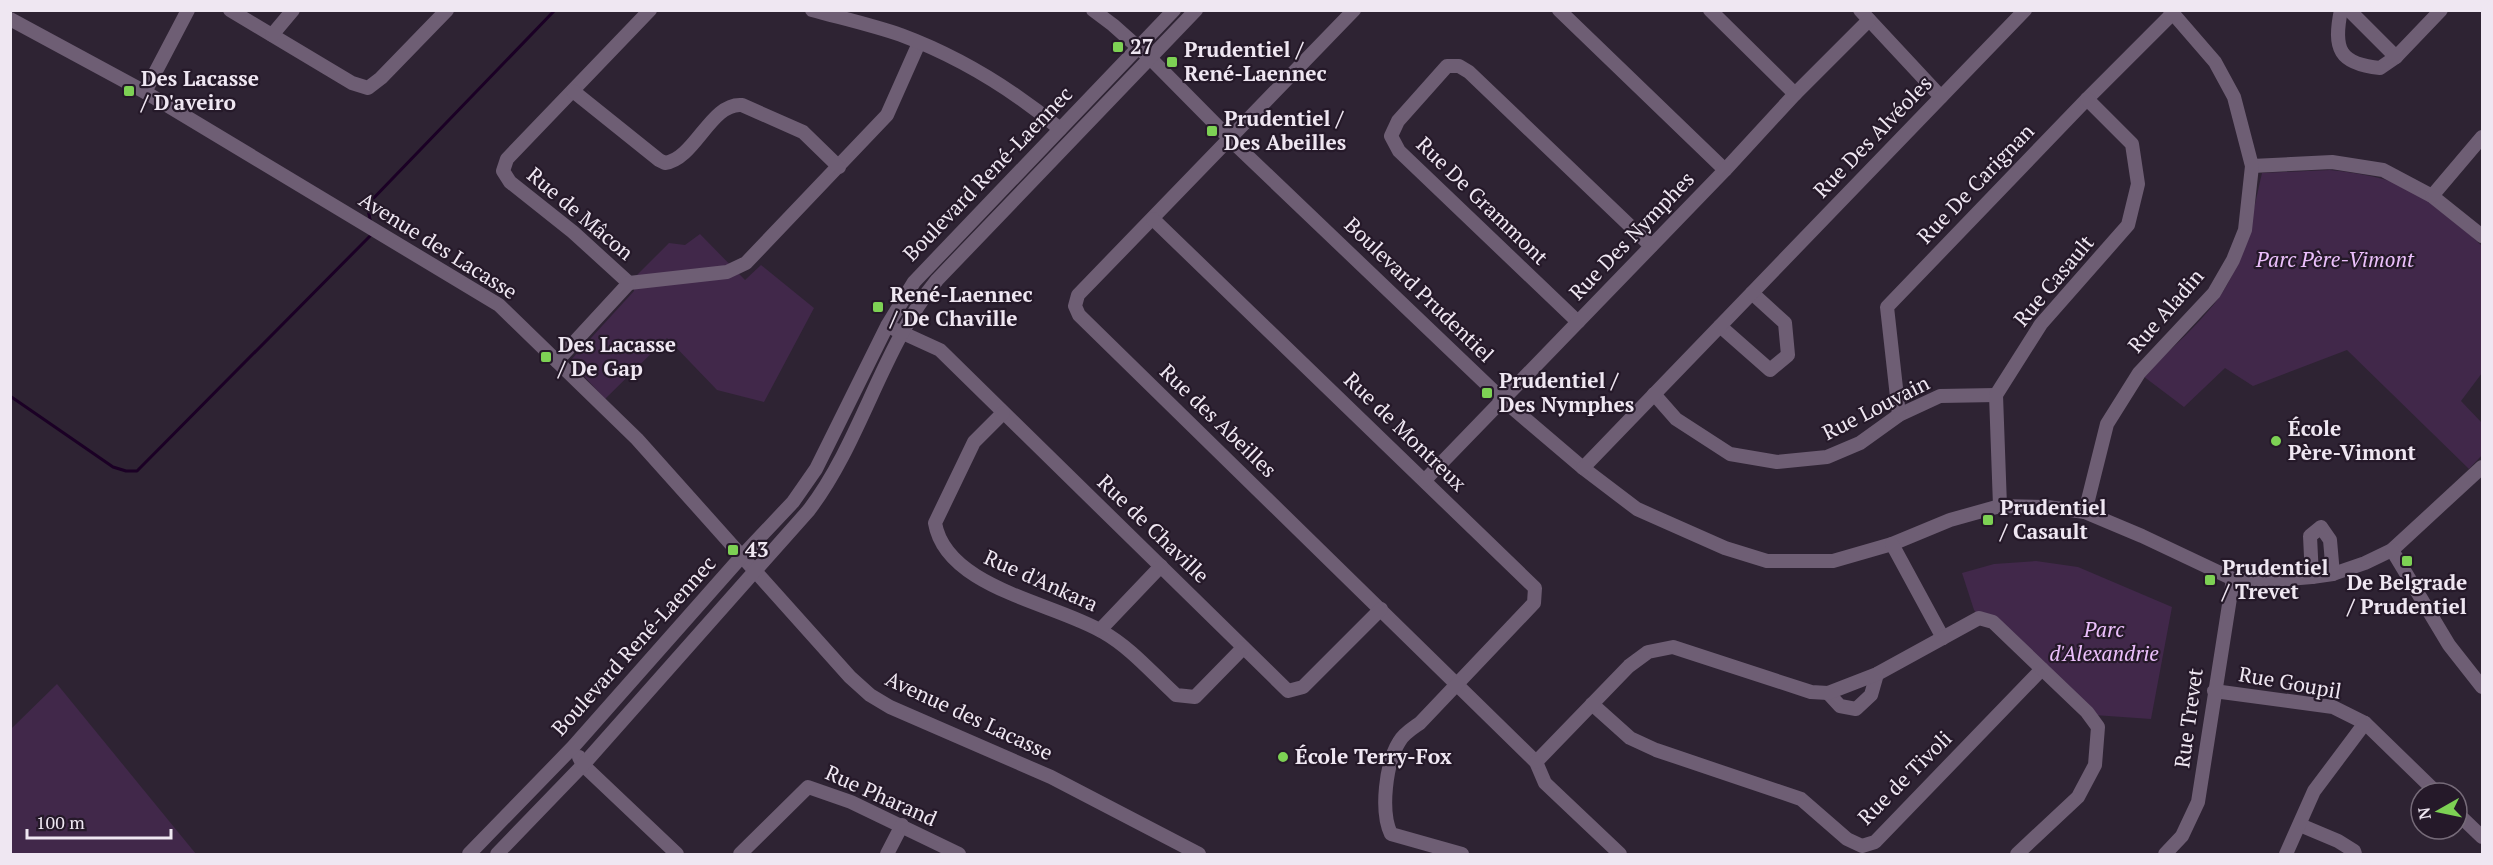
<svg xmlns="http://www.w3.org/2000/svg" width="2493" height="865" viewBox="0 0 2493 865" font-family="'PT Serif',serif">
<rect width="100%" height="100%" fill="#2e2333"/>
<!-- green -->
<g fill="#41284a">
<path d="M2330 170C2365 174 2404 180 2433 202 2450 216 2466 231 2482 246V373L2461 401 2482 423V455L2469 469 2347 350 2253 386 2225 368 2184 407 2143 376C2165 354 2189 334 2209 310 2243 272 2251 220 2262 173Z"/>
<polygon points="700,234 745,280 761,265 814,308 764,402 717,390 667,338 605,399 570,361 634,291 634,278 669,243 685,245"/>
<polygon points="2036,561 2078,567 2172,607 2151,719 2094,715 1978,615 1974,610 1962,573 1994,564"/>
<polygon points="57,684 196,854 11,854 11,729"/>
</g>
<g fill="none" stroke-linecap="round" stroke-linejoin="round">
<!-- stream -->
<g stroke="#1b0025" stroke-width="3">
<polyline points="371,224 367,205 555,10"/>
<polyline points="10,396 113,467 126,471 137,471 373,233"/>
</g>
<!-- minor -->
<g stroke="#6e5e74" stroke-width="14">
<polyline points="230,10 352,83 368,88 381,78 447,10"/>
<polyline points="650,10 507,159 503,171 510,182 573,232 629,283 727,272 746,263 887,115 919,43"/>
<path d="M812 10C841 18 872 25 901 35 960 57 1012 89 1060 129"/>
<polyline points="1093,10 1113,25 1150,58 1237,146 1502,399 1583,468 1637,509 1725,548 1767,561 1833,561 1892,544 1950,520 2000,506 2047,507 2085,512 2142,536 2233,579 2288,579 2312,577 2333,574 2365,563 2392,550 2482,467"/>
<polyline points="1354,10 1078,295 1075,306 1079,315 1536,762 1545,783 1620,854"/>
<polyline points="1559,10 1725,170"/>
<polyline points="1710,10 1795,94"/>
<polyline points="1860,10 1941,97"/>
<path d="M2341 10C2333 49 2339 64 2380 68L2396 57 2441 10"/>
<polyline points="2349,10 2396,57"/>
<polyline points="10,19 145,92 499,305 637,439 850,677 870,695 890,707 1051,777 1199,854"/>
<polyline points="272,35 293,10"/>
<path d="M573 91 659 160 665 163C695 159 711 102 742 105L803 132 839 167"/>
<polyline points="145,92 188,10"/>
<polyline points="2252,166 2332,162 2383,170 2432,196 2482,236"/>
<polyline points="2432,196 2482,137"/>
<path d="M1153 219 1535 588 1534 603 1420 723C1413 728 1403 734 1399 742 1386 763 1380 811 1391 834L1462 854"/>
<polyline points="1578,322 1399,151 1391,136 1398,121 1447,66 1459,66 1469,72 1651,246"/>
<polyline points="1720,326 1770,370 1788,355 1785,323 1752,293"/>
<polyline points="894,329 940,350 1288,691 1303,687 1381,609"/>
<polyline points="557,361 629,283"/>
<polyline points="1654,394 1676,419 1730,454 1777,462 1827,457 1860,443 1899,415 1940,396 1996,395"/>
<path d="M1003 413 974 442 935 523C946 588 1055 603 1103 632 1131 648 1152 673 1176 695L1195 697 1243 648"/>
<polyline points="1899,415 1887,307 2087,99 2173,13"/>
<polyline points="1583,468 2025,10"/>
<polyline points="1425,480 1725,170 1795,94 1869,20"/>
<polyline points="2000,506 1996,395 2041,324 2128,225 2138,184 2132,144 2087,99"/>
<polyline points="2085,512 2107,424 2139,373 2214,293 2233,260 2245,230 2252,166 2234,97 2215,62 2170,10"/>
<polyline points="1892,544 1943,638"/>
<polyline points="2392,550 2449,645 2482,687"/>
<polyline points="2312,577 2310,536 2321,527 2330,540 2333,574"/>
<polyline points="1100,630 1161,566"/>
<polyline points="2214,691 2333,707 2365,723 2437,793"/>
<polyline points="1828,693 1840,706 1856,709 1871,695 1877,674"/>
<polyline points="1592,704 1630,738 1656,750 1801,799 1847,839 1862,846 1875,842 2042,669"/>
<polyline points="579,757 583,765 677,854"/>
<polyline points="1536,762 1629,666 1648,652 1673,647 1811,692 1828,693 1877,674 1979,618 1993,622 2087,712 2098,727 2095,765 2078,797 2017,854"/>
<polyline points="2457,813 2482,837"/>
<polyline points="2300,825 2338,841 2354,851 2355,854"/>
<polyline points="469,854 573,747 742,556 793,502 816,469 887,326 914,282 1174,10"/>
<path d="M497 854 583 765 809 510C862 440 881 349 937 280L1196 10"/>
<polyline points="740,854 808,787 851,802 959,854"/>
<polyline points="887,854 902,825"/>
<polyline points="2165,854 2182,836 2198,802 2233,579"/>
<polyline points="2286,854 2314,791 2365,723"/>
</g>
</g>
<!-- markers -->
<g fill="#7dd154" stroke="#251929" stroke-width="2">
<rect x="1112" y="41" width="12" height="12" rx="3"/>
<rect x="1166" y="56" width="12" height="12" rx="3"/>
<rect x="123" y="85" width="12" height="12" rx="3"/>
<rect x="1206" y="125" width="12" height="12" rx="3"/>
<rect x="872" y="301" width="12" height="12" rx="3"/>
<rect x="540" y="351" width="12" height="12" rx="3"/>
<rect x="1481" y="387" width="12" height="12" rx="3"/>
<circle cx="2276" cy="441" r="6"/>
<rect x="1982" y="514" width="12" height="12" rx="3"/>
<rect x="727" y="544" width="12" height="12" rx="3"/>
<rect x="2401" y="555" width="12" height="12" rx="3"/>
<rect x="2204" y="574" width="12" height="12" rx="3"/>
<circle cx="1283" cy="757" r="6"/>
</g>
<g text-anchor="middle" stroke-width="4.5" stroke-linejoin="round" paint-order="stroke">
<!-- poi labels -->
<g font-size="21" font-weight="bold" fill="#efe7f2" stroke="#251929" text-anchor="start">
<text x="1130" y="54">27</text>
<text x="1184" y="57">Prudentiel /<tspan x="1184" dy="24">René-Laennec</tspan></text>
<text x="141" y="86">Des Lacasse<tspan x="141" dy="24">/ D'aveiro</tspan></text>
<text x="1224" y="126">Prudentiel /<tspan x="1224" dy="24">Des Abeilles</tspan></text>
<text x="890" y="302">René-Laennec<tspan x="890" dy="24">/ De Chaville</tspan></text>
<text x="558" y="352">Des Lacasse<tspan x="558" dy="24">/ De Gap</tspan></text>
<text x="1499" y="388">Prudentiel /<tspan x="1499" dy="24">Des Nymphes</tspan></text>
<text x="2288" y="436">École<tspan x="2288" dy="24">Père-Vimont</tspan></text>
<text x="2000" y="515">Prudentiel<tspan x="2000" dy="24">/ Casault</tspan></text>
<text x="745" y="557">43</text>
<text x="2222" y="575">Prudentiel<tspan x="2222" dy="24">/ Trevet</tspan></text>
<text x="2407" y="590" text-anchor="middle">De Belgrade<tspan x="2407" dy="24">/ Prudentiel</tspan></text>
<text x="1295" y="764">École Terry-Fox</text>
</g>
<!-- street labels -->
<g font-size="21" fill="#efe7f2" stroke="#251929">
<text transform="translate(1873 137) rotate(-46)" y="7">Rue Des Alvéoles</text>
<text transform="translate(988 174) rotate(-46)" y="7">Boulevard René-Laennec</text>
<text transform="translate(1976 184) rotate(-46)" y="7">Rue De Carignan</text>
<text transform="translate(1482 201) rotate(44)" y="7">Rue De Grammont</text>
<text transform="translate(580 214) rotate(40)" y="7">Rue de Mâcon</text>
<text transform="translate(1632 236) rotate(-46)" y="7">Rue Des Nymphes</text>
<text transform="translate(438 246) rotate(32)" y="7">Avenue des Lacasse</text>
<text transform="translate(2054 281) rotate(-50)" y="7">Rue Casault</text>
<text transform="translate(1419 290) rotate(44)" y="7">Boulevard Prudentiel</text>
<text transform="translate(2166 311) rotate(-49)" y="7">Rue Aladin</text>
<text transform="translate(1876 408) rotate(-27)" y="7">Rue Louvain</text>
<text transform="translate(1218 421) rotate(44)" y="7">Rue des Abeilles</text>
<text transform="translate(1405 432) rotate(44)" y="7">Rue de Montreux</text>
<text transform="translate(1153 529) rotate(44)" y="7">Rue de Chaville</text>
<text transform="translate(1041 581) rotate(24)" y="7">Rue d'Ankara</text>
<text transform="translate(634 646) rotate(-48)" y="7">Boulevard René-Laennec</text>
<text transform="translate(2290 683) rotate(10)" y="7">Rue Goupil</text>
<text transform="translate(969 716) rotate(25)" y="7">Avenue des Lacasse</text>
<text transform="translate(2189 718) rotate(-82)" y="7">Rue Trevet</text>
<text transform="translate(1905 778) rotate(-45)" y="7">Rue de Tivoli</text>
<text transform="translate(881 796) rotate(24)" y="7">Rue Pharand</text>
</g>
<!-- park labels -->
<g font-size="21" font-style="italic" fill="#ecc0fc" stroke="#251929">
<text x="2335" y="267">Parc Père-Vimont</text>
<text x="2104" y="637">Parc<tspan x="2104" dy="24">d'Alexandrie</tspan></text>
</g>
</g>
<!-- border -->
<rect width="2493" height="865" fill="none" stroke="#efe7f2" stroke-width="24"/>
<!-- north arrow -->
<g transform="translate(2439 811) rotate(261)"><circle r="28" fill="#251929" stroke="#766b79" stroke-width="1.5"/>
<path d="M0-4.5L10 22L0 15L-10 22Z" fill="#7dd154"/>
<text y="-9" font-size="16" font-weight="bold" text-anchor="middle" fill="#efe7f2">N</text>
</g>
<!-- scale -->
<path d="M27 829v9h144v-9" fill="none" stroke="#efe7f2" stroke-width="3"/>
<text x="36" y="829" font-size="18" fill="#efe7f2" stroke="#251929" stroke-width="4.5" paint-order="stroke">100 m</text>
</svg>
